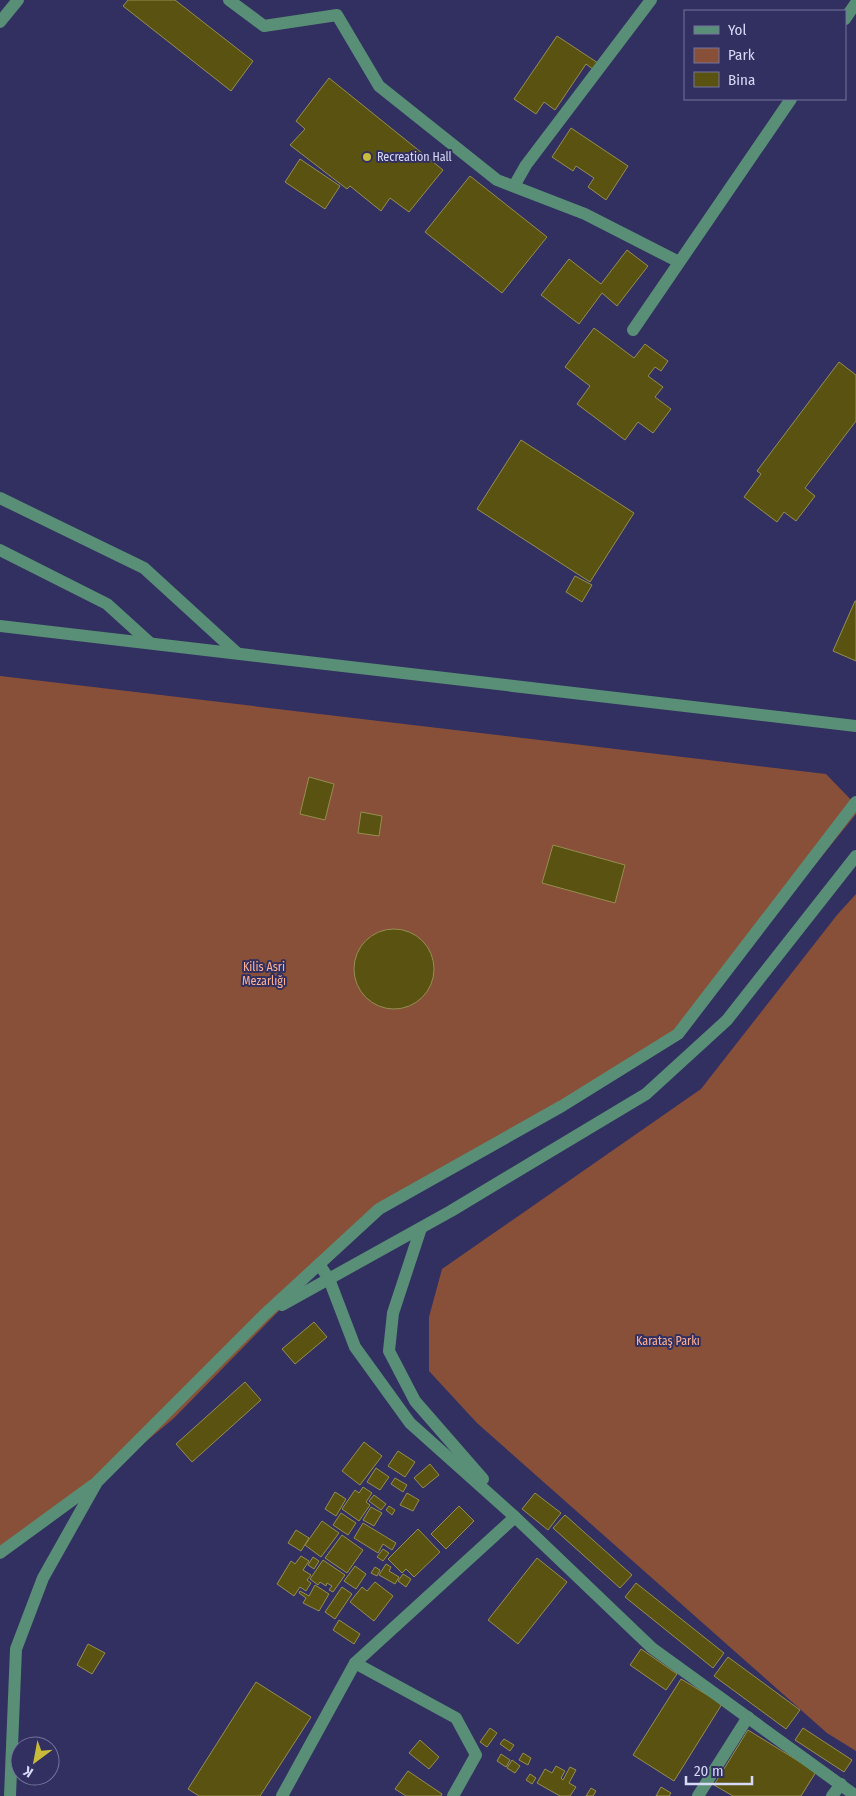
<svg xmlns="http://www.w3.org/2000/svg" width="856" height="1796" viewBox="0 0 856 1796" font-family="'Fira Sans Condensed',sans-serif">
<rect width="100%" height="100%" fill="#323060"/>
<!-- green -->
<g fill="#895039">
<polygon points="0,676 826,774 856,805 856,814 674,1038 368,1220 174,1418 94,1485 0,1553"/>
<polygon points="856,894 856,1751 827,1733 477,1423 429,1371 429,1317 442,1269 701,1089 837,915"/>
</g>
<!-- building -->
<g fill="#595210" stroke="#958e50">
<polygon points="128,0 175,0 253,61 231,91 123,6"/>
<polygon points="557,36 598,63 594,70 586,64 555,110 544,102 536,114 514,99"/>
<polygon points="329,78 443,170 409,212 390,198 381,211 350,186 347,189 290,145 305,129 296,121"/>
<polygon points="571,128 628,166 606,200 588,187 594,178 576,166 573,171 552,157"/>
<polygon points="300,159 340,186 325,209 285,182"/>
<polygon points="470,176 547,237 502,293 425,232"/>
<polygon points="627,250 648,266 617,306 602,293 579,324 541,295 569,259 601,284"/>
<polygon points="594,328 634,358 645,344 668,361 661,371 655,367 648,376 663,387 655,397 671,409 653,433 638,422 625,440 577,404 590,386 565,367"/>
<polygon points="839,362 856,375 856,421 805,488 815,496 796,521 784,512 777,522 744,497 761,474 757,471"/>
<polygon points="521,440 634,513 590,582 477,509"/>
<polygon points="575,576 592,585 582,602 566,592"/>
<polygon points="855,601 856,601 856,661 833,651"/>
<polygon points="309,777 334,784 325,820 300,814"/>
<polygon points="361,812 382,816 379,836 358,833"/>
<polygon points="553,845 625,865 615,903 542,883"/>
<circle cx="394" cy="969" r="40"/>
<polygon points="314,1322 327,1337 295,1364 282,1349"/>
<polygon points="245,1382 261,1400 192,1462 176,1444"/>
<polygon points="364,1442 382,1456 360,1485 342,1471"/>
<polygon points="398,1451 415,1462 405,1477 388,1466"/>
<polygon points="430,1464 439,1475 423,1488 414,1478"/>
<polygon points="376,1468 389,1477 380,1490 367,1482"/>
<polygon points="395,1478 407,1485 403,1492 391,1484"/>
<polygon points="363,1487 372,1493 366,1502 370,1505 359,1521 342,1509 355,1490 359,1493"/>
<polygon points="335,1492 346,1499 336,1516 325,1509"/>
<polygon points="407,1493 419,1500 413,1511 400,1505"/>
<polygon points="535,1493 561,1513 548,1530 522,1509"/>
<polygon points="374,1495 386,1504 381,1510 369,1501"/>
<polygon points="389,1506 395,1510 392,1515 386,1510"/>
<polygon points="459,1506 474,1521 446,1549 431,1534"/>
<polygon points="371,1507 382,1513 374,1526 363,1520"/>
<polygon points="341,1513 356,1523 348,1535 333,1525"/>
<polygon points="565,1515 632,1575 620,1588 553,1528"/>
<polygon points="322,1521 339,1533 321,1557 305,1545"/>
<polygon points="363,1523 396,1543 392,1550 383,1544 378,1553 354,1538"/>
<polygon points="418,1529 440,1552 414,1577 406,1569 402,1573 388,1559"/>
<polygon points="296,1530 309,1538 301,1551 288,1543"/>
<polygon points="342,1535 363,1550 347,1573 325,1558"/>
<polygon points="383,1549 389,1553 383,1561 377,1557"/>
<polygon points="301,1556 309,1561 303,1570 311,1575 307,1580 311,1583 306,1591 300,1587 294,1596 277,1584 291,1561 295,1564"/>
<polygon points="313,1557 319,1561 314,1569 308,1565"/>
<polygon points="537,1558 567,1582 518,1644 488,1620"/>
<polygon points="323,1560 345,1575 333,1592 329,1590 332,1586 327,1583 326,1586 320,1582 318,1585 310,1579"/>
<polygon points="386,1564 391,1567 389,1571 399,1577 395,1584 379,1575"/>
<polygon points="355,1566 366,1574 356,1589 344,1581"/>
<polygon points="375,1567 380,1570 377,1576 371,1573"/>
<polygon points="403,1574 411,1579 406,1587 398,1581"/>
<polygon points="375,1582 393,1596 374,1621 350,1602 362,1587 367,1591"/>
<polygon points="636,1583 724,1653 713,1668 625,1597"/>
<polygon points="315,1585 329,1594 319,1611 303,1603 306,1598 299,1593 300,1591 309,1596"/>
<polygon points="342,1587 352,1594 335,1619 325,1612"/>
<polygon points="339,1620 360,1634 354,1644 333,1630"/>
<polygon points="88,1644 105,1653 92,1674 77,1665"/>
<polygon points="641,1649 677,1674 666,1690 630,1665"/>
<polygon points="728,1657 800,1710 786,1729 714,1676"/>
<polygon points="681,1679 722,1704 674,1781 633,1755"/>
<polygon points="256,1682 311,1717 260,1796 199,1796 188,1789"/>
<polygon points="490,1728 497,1733 487,1747 480,1742"/>
<polygon points="803,1728 852,1760 844,1772 795,1740"/>
<polygon points="748,1730 816,1772 801,1796 733,1796 714,1785"/>
<polygon points="504,1739 514,1745 510,1751 500,1744"/>
<polygon points="420,1740 439,1757 429,1769 409,1753"/>
<polygon points="523,1753 531,1758 528,1765 519,1760"/>
<polygon points="501,1754 510,1760 506,1767 497,1761"/>
<polygon points="512,1760 520,1766 515,1773 507,1768"/>
<polygon points="556,1766 565,1771 561,1778 563,1780 570,1767 576,1770 569,1783 576,1787 570,1796 560,1796 537,1783 545,1769 552,1773"/>
<polygon points="408,1771 442,1794 441,1796 406,1796 395,1789"/>
<polygon points="530,1774 536,1778 532,1784 526,1780"/>
<polygon points="661,1787 671,1793 669,1796 656,1796"/>
<polygon points="591,1788 596,1791 593,1796 586,1796"/>
</g>
<g fill="none" stroke-linecap="round" stroke-linejoin="round">
<!-- minor -->
<g stroke="#598f76" stroke-width="12">
<polyline points="229,0 264,26 337,15 379,86 497,180 585,214 679,262"/>
<polyline points="845,19 856,3"/>
<polyline points="0,22 18,0"/>
<polyline points="514,186 526,165 651,0"/>
<polyline points="633,330 791,99"/>
<polyline points="0,498 144,568 237,653"/>
<polyline points="0,550 107,604 150,643"/>
<polyline points="0,626 856,726"/>
<polyline points="421,1228 393,1313 389,1351 415,1401 483,1479"/>
<polyline points="319,1264 329,1279 355,1347 410,1423 515,1517 652,1648 856,1796"/>
<polyline points="282,1305 451,1211 646,1094 727,1020 856,856"/>
<polyline points="0,1553 93,1485"/>
<polyline points="355,1663 456,1718 476,1755 453,1796"/>
<polyline points="10,1796 16,1649 43,1578 97,1482 264,1315 379,1209 562,1106 678,1034 856,802"/>
<polyline points="282,1796 355,1663 515,1517"/>
<polyline points="698,1796 748,1717"/>
<polyline points="832,1796 841,1784"/>
</g>
</g>
<!-- markers -->
<circle fill="#c9bb3a" stroke="#323060" stroke-width="2" cx="367" cy="157" r="5"/>
<g text-anchor="middle" stroke-width="4" stroke-linejoin="round" paint-order="stroke">
<!-- poi labels -->
<g font-size="12" fill="#d7d9f7" stroke="#323060" text-anchor="start">
<text x="377" y="161">Recreation Hall</text>
</g>
<!-- park labels -->
<g font-size="12" fill="#feb192" stroke="#323060">
<text x="264" y="971">Kilis Asri<tspan x="264" dy="14">Mezarlığı</tspan></text>
<text x="668" y="1345">Karataş Parkı</text>
</g>
</g>
<!-- legend -->
<rect x="684" y="10" width="162" height="90" fill="#323060" stroke="#74749c"/>
<rect x="694" y="26" width="25" height="8" fill="#598f76" stroke="#74749c"/>
<text x="728" y="35" font-size="15" fill="#d7d9f7">Yol</text>
<rect x="694" y="48" width="25" height="15" fill="#895039" stroke="#74749c"/>
<text x="728" y="60" font-size="15" fill="#d7d9f7">Park</text>
<rect x="694" y="72" width="25" height="15" fill="#595210" stroke="#74749c"/>
<text x="728" y="85" font-size="15" fill="#d7d9f7">Bina</text>
<!-- north arrow -->
<g transform="translate(35 1761) rotate(212)"><circle r="24" fill="#323060" stroke="#74749c"/>
<path d="M0-4L9 19L0 12L-9 19Z" fill="#c9bb3a"/>
<text y="-8" font-size="14" font-weight="bold" text-anchor="middle" fill="#d7d9f7">K</text>
</g>
<!-- scale -->
<path d="M686 1776v8h66v-8" fill="none" stroke="#d7d9f7" stroke-width="2.5"/>
<text x="694" y="1776" font-size="15" fill="#d7d9f7" stroke="#323060" stroke-width="4" paint-order="stroke">20 m</text>
</svg>
